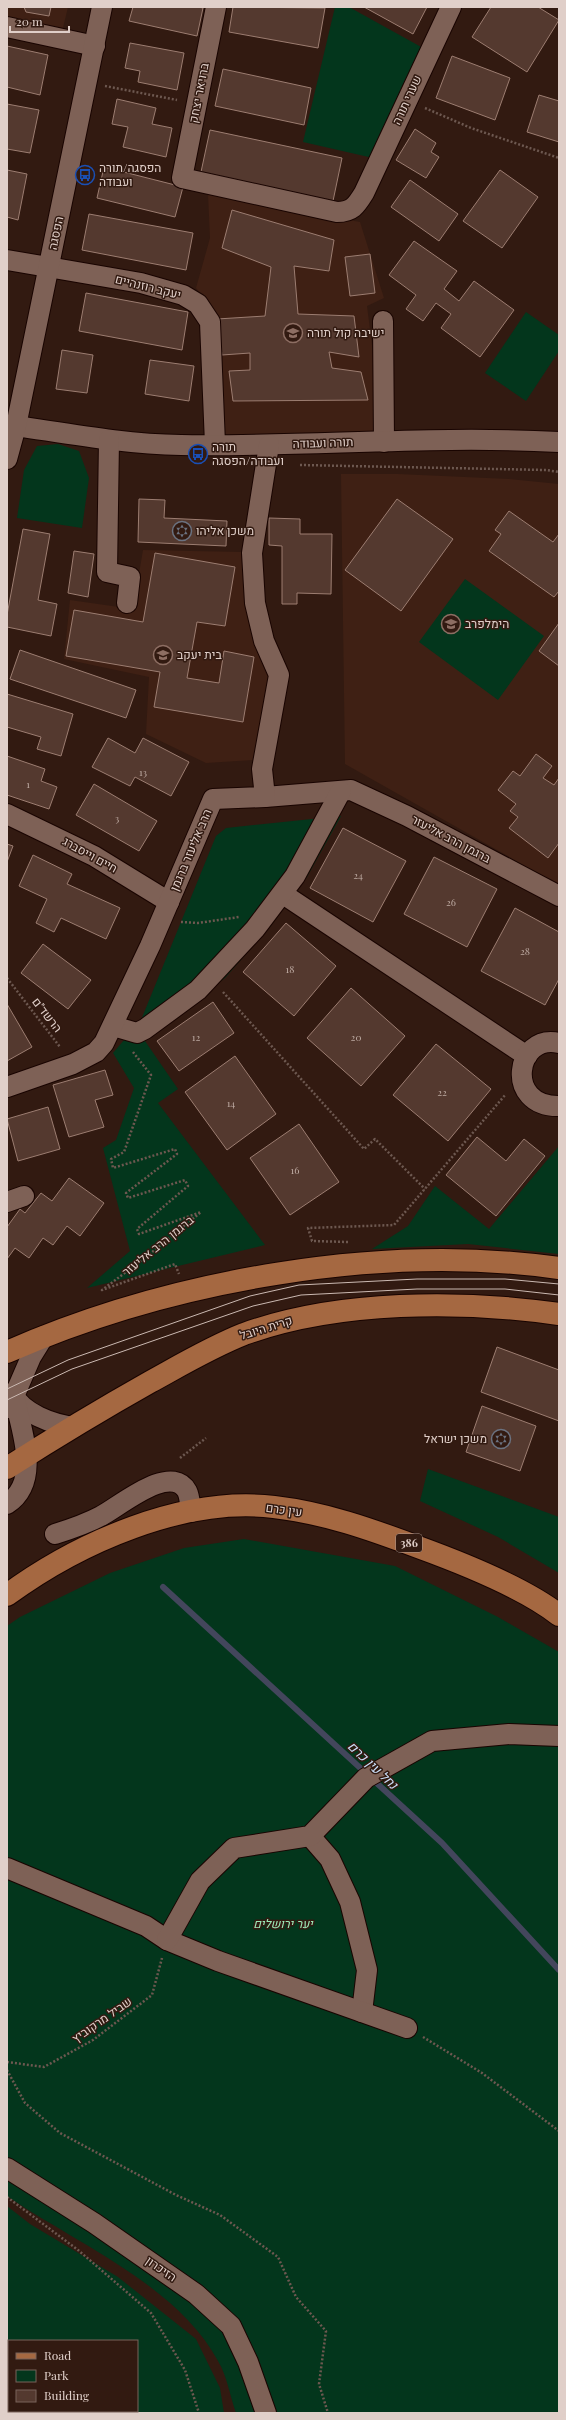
<svg xmlns="http://www.w3.org/2000/svg" width="566" height="2420" viewBox="0 0 566 2420" font-family="'Playfair Display',Heebo,serif">
<rect width="100%" height="100%" fill="#321a11"/>
<!-- built -->
<g fill="#3f2014">
<polygon points="7,7 68,7 62,32 7,19"/>
<polygon points="208,194 360,222 384,298 367,306 375,369 375,432 221,435 212,307 196,288 210,238"/>
<polygon points="341,474 398,474 509,479 559,484 559,885 345,764"/>
<polygon points="143,550 241,552 259,651 271,682 253,760 206,763 146,734 149,677 64,659 70,600 133,609"/>
</g>
<!-- green -->
<g fill="#03361c" fill-rule="evenodd">
<polygon points="335,7 349,7 423,48 373,158 303,142"/>
<polygon points="526,312 559,335 559,351 526,401 485,373"/>
<polygon points="58,444 79,451 89,478 82,528 17,518 24,470 37,446"/>
<polygon points="465,579 544,636 498,700 419,642"/>
<polygon points="341,816 307,877 270,927 225,978 145,1041 178,1089 158,1103 265,1245 87,1288 130,1251 103,1148 116,1140 134,1088 113,1053 141,1020 216,836 226,828"/>
<polygon points="559,1146 559,1254 468,1244 372,1249 408,1226 435,1186 489,1229"/>
<polygon points="428,1469 559,1517 559,1573 498,1537 420,1501"/>
<path d="M244 1539 395 1566 498 1617 559 1652V2413H236C230 2396 227 2376 218 2361 177 2285 77 2244 7 2196V1626L20 1617 110 1573 184 1548Z"/>
<path d="M7 2206 30 2224 118 2277 196 2339 220 2388 224 2413H7ZM9 2341H137V2411H9Z"/>
</g>
<g fill="none" stroke-linecap="round" stroke-linejoin="round">
<!-- stream -->
<polyline stroke="#43465c" stroke-width="6" points="163,1587 442,1843 559,1970"/>
</g>
<!-- building -->
<g fill="#54392f" stroke="#9c7d71">
<polygon points="24,7 51,7 49,16 26,12"/>
<polygon points="133,7 199,7 203,8 197,36 129,21"/>
<polygon points="233,7 325,8 318,48 229,32"/>
<polygon points="364,7 427,7 413,34"/>
<polygon points="491,7 538,7 559,20 527,72 472,37"/>
<polygon points="130,43 184,53 177,90 138,82 140,71 125,68"/>
<polygon points="7,46 48,55 40,95 7,87"/>
<polygon points="452,56 510,78 495,120 436,98"/>
<polygon points="223,69 311,88 304,125 215,106"/>
<polygon points="539,95 559,101 559,142 527,132"/>
<polygon points="117,99 156,108 152,124 172,128 166,157 123,147 128,127 112,124"/>
<polygon points="7,104 39,110 30,153 7,149"/>
<polygon points="415,129 436,143 431,152 439,157 426,178 396,160"/>
<polygon points="210,130 342,158 333,201 201,172"/>
<polygon points="104,167 183,187 175,217 97,198"/>
<polygon points="7,170 27,174 18,220 7,217"/>
<polygon points="500,170 538,197 502,248 463,221"/>
<polygon points="410,180 458,214 439,241 391,207"/>
<polygon points="232,210 334,240 329,271 294,266 298,314 354,316 359,357 329,352 332,368 361,372 368,400 233,401 229,371 250,370 250,353 222,355 217,319 265,316 271,267 222,248"/>
<polygon points="89,214 193,233 186,270 82,250"/>
<polygon points="414,241 457,271 444,289 459,301 474,281 514,310 480,357 441,328 451,314 436,303 423,321 406,309 416,295 389,275"/>
<polygon points="370,254 375,293 350,296 345,257"/>
<polygon points="86,293 188,312 182,350 79,331"/>
<polygon points="62,350 93,355 87,393 56,389"/>
<polygon points="150,360 194,366 189,401 145,394"/>
<polygon points="139,499 165,500 164,518 227,521 226,546 138,542"/>
<polygon points="397,499 453,539 401,611 345,570"/>
<polygon points="509,511 553,542 559,534 559,591 554,597 489,551 501,534 495,530"/>
<polygon points="269,518 300,519 300,534 332,534 331,594 297,593 297,604 282,604 282,546 269,545"/>
<polygon points="23,529 50,534 38,600 57,604 51,636 7,627 7,615"/>
<polygon points="74,551 94,554 88,597 68,593"/>
<polygon points="155,553 235,567 225,626 197,622 187,678 219,683 224,651 254,657 243,722 154,707 160,672 66,656 74,610 143,622"/>
<polygon points="559,623 559,666 539,651"/>
<polygon points="20,650 136,690 126,718 10,679"/>
<polygon points="7,694 73,714 61,756 37,749 41,737 7,727"/>
<polygon points="108,738 135,753 143,738 189,762 171,796 135,777 130,786 92,767"/>
<polygon points="536,754 552,766 543,778 554,785 559,778 559,843 548,858 509,828 518,817 510,811 516,804 498,790 513,771 520,776"/>
<polygon points="7,756 45,769 41,781 57,787 49,809 7,795"/>
<polygon points="94,784 157,821 139,851 76,815"/>
<polygon points="343,828 406,861 373,922 310,888"/>
<polygon points="7,844 13,846 7,862"/>
<polygon points="33,855 72,874 67,884 120,908 106,939 61,918 54,932 36,923 47,899 19,886"/>
<polygon points="434,857 497,889 467,947 404,914"/>
<polygon points="515,908 559,932 559,979 545,1005 481,971"/>
<polygon points="286,923 336,966 294,1016 243,972"/>
<polygon points="43,944 91,980 68,1009 21,973"/>
<polygon points="351,988 405,1036 361,1086 307,1038"/>
<polygon points="213,1002 234,1033 179,1071 157,1041"/>
<polygon points="7,1004 32,1047 7,1061"/>
<polygon points="436,1044 491,1089 448,1141 393,1095"/>
<polygon points="235,1056 276,1114 227,1150 185,1092"/>
<polygon points="105,1070 113,1095 95,1100 104,1127 69,1137 53,1085"/>
<polygon points="48,1107 60,1149 18,1161 7,1119"/>
<polygon points="299,1124 339,1182 290,1215 250,1158"/>
<polygon points="477,1137 506,1161 524,1139 545,1156 496,1216 446,1175"/>
<polygon points="69,1178 104,1203 80,1236 67,1226 53,1245 43,1238 29,1258 15,1248 7,1259 7,1227 20,1209 25,1213 41,1193 52,1201"/>
<polygon points="497,1347 559,1370 559,1421 481,1392"/>
<polygon points="482,1406 536,1426 520,1471 466,1452"/>
</g>
<g fill="none" stroke-linecap="round" stroke-linejoin="round">
<defs>
<g id="minor">
<path d="M216 7 182 178 337 212C352 212 356 206 364 193L451 7"/>
<polyline points="7,27 95,46"/>
<polyline points="7,260 141,283 183,295 198,304 210,322 215,444"/>
<polyline points="383,321 384,442"/>
<path d="M16 426C71 434 125 444 181 445 307 447 433 435 559 442"/>
<polyline points="109,440 107,572 130,577 127,603"/>
<polyline points="7,459 16,426 102,7"/>
<polyline points="265,797 351,790 407,816 559,896"/>
<polyline points="7,814 94,856 169,902"/>
<polyline points="283,894 527,1056"/>
<polyline points="113,1026 137,1033 145,1029 198,990 255,929 295,876 341,791"/>
<path d="M559 1043C515 1033 504 1107 559 1106"/>
<polyline points="7,1087 73,1064 96,1052 104,1043 150,946 213,799 265,797 262,769 279,675 264,641 255,603 252,553 269,445"/>
<polyline points="7,1202 24,1196"/>
<path d="M12 1393C23 1414 52 1424 74 1427"/>
<polyline points="9,1408 31,1357 44,1336"/>
<path d="M7 1504C42 1481 21 1430 14 1396"/>
<path d="M55 1534C71 1529 86 1524 101 1516 119 1507 171 1462 187 1491 190 1497 190 1505 191 1512"/>
<polyline points="310,1836 330,1859 350,1902 367,1970 362,2012"/>
<polyline points="7,1868 146,1926 167,1940 218,1961 407,2028"/>
<polyline points="167,1940 200,1881 234,1848 310,1836 366,1778 432,1741 509,1734 559,1736"/>
<polyline points="7,2168 94,2223 196,2294 231,2326 248,2362 266,2413"/>
</g>
<g id="major">
<path d="M7 1352C171 1280 381 1243 559 1268"/>
<path d="M7 1468C54 1438 102 1409 150 1382 181 1365 211 1347 244 1334 338 1300 461 1300 559 1314"/>
<path d="M7 1595C78 1543 183 1496 274 1507 325 1513 370 1529 418 1547 462 1563 523 1587 559 1615"/>
</g>
</defs>
<!-- minor casing -->
<use href="#minor" stroke="#190400" stroke-width="22"/>
<!-- major casing -->
<use href="#major" stroke="#190400" stroke-width="24"/>
<!-- path -->
<g stroke="#6d5850" stroke-width="2.5" stroke-dasharray="2 2" stroke-linecap="butt">
<polyline points="105,86 177,100"/>
<polyline points="425,108 471,128 559,158"/>
<polyline points="300,465 546,470 559,472"/>
<polyline points="181,922 198,923 239,917"/>
<polyline points="7,978 60,1047"/>
<polyline points="223,992 364,1149 375,1139 425,1189"/>
<polyline points="133,1052 151,1075 124,1152 111,1159 113,1168 175,1149 177,1154 126,1193 128,1198 185,1180 188,1186 137,1229 139,1234 201,1212 146,1257 102,1290 175,1264 179,1274"/>
<polyline points="348,1242 312,1241 308,1228 394,1225 506,1094"/>
<polyline points="180,1458 206,1438"/>
<polyline points="423,2037 482,2073 559,2131"/>
<polyline points="7,2062 44,2067 93,2040 152,1995 162,1958"/>
<polyline points="7,2070 25,2103 60,2133 176,2195 220,2215 278,2257 296,2297 326,2331 319,2384 328,2413"/>
<polyline points="7,2197 78,2250 151,2313 185,2370 199,2413"/>
</g>
<!-- minor -->
<use href="#minor" stroke="#7e6156" stroke-width="20"/>
<!-- major -->
<use href="#major" stroke="#a56841" stroke-width="22"/>
<!-- tram -->
<g stroke="#cbb9b2" stroke-width="1">
<polyline points="7,1389 68,1360 250,1296 299,1285 417,1279 505,1279 559,1284"/>
<polyline points="7,1400 72,1369 253,1306 301,1295 417,1289 505,1289 559,1295"/>
</g>
</g>
<!-- icons -->
<defs>
<symbol id="bus-ring" viewBox="-11 -11 22 22"><circle r="9.5" fill="#321a11" stroke="#1a4fb4" stroke-width="1.5"/><path d="M-5-6H5V4H4V6H2V4H-2V6H-4V4H-5ZM-3.5-4V0h7V-4ZM-3.5 1.2v1.5H-2V1.2ZM2 1.2v1.5H3.5V1.2Z" fill="#1a4fb4"/></symbol>
<symbol id="school-ring" viewBox="-11 -11 22 22"><circle r="9.5" fill="#321a11" stroke="#8d6e63" stroke-width="1.5"/><path d="M0-5L7-2L0 1L-7-2ZM-4 1L0 2.5L4 1V4Q0 6-4 4Z" fill="#8d6e63"/></symbol>
<symbol id="synagogue-ring" viewBox="-11 -11 22 22"><circle r="9.5" fill="#321a11" stroke="#6b7280" stroke-width="1.5"/><path d="M0-6.5L5.6 3.2H-5.6ZM0 6.5L5.6-3.2H-5.6Z" fill="#6b7280"/></symbol>
</defs>
<g fill-rule="evenodd">
<use href="#bus-ring" x="74" y="164" width="22" height="22"/>
<use href="#school-ring" x="282" y="322" width="22" height="22"/>
<use href="#bus-ring" x="187" y="443" width="22" height="22"/>
<use href="#synagogue-ring" x="171" y="520" width="22" height="22"/>
<use href="#school-ring" x="440" y="613" width="22" height="22"/>
<use href="#school-ring" x="152" y="644" width="22" height="22"/>
<use href="#synagogue-ring" x="490" y="1428" width="22" height="22"/>
</g>
<g text-anchor="middle" stroke-width="3" stroke-linejoin="round" paint-order="stroke">
<!-- number labels -->
<g font-size="10" fill="#bdaaa2">
<text x="143" y="776">13</text>
<text x="28" y="788">1</text>
<text x="117" y="822">3</text>
<text x="358" y="879">24</text>
<text x="451" y="906">26</text>
<text x="525" y="955">28</text>
<text x="290" y="973">18</text>
<text x="196" y="1041">12</text>
<text x="356" y="1041">20</text>
<text x="442" y="1096">22</text>
<text x="231" y="1107">14</text>
<text x="295" y="1174">16</text>
</g>
<!-- shield labels -->
<rect fill="#321a11" stroke="#ac9992" stroke-width="1" x="396" y="1534" width="26" height="18" rx="3"/>
<g font-size="11" font-weight="bold" fill="#e0cfc9">
<text x="409" y="1547">386</text>
</g>
<!-- street labels -->
<g font-size="12" fill="#e0cfc9" stroke="#321a11">
<text transform="translate(199 93) rotate(-79)" y="4">ברויאר יצחק</text>
<text transform="translate(407 100) rotate(-65)" y="4">שערי תורה</text>
<text transform="translate(56 233) rotate(-78)" y="4">הפסגה</text>
<text transform="translate(148 287) rotate(14)" y="4">יעקב רוזנהיים</text>
<text transform="translate(323 443) rotate(-2)" y="4">תורה ועבודה</text>
<text transform="translate(451 839) rotate(28)" y="4">ברגמן הרב אליעזר</text>
<text transform="translate(191 850) rotate(-67)" y="4">הרב אליעזר ברגמן</text>
<text transform="translate(90 855) rotate(29)" y="4">חיים וייסברג</text>
<text transform="translate(47 1015) rotate(52)" y="4">הרשד"ם</text>
<text transform="translate(158 1246) rotate(-39)" y="4">ברגמן הרב אליעזר</text>
<text transform="translate(266 1328) rotate(-17)" y="4">קרית היובל</text>
<text transform="translate(284 1510) rotate(8)" y="4">עין כרם</text>
<text transform="translate(102 2020) rotate(-35)" y="4">שביל מרקוביץ</text>
<text transform="translate(161 2269) rotate(35)" y="4">הזיכרון</text>
</g>
<!-- poi labels -->
<g font-size="12" fill="#e0cfc9" stroke="#321a11" text-anchor="start">
<text x="99" y="172">הפסגה/תורה<tspan x="99" dy="14">ועבודה</tspan></text>
<text x="307" y="337">ישיבה קול תורה</text>
<text x="212" y="451">תורה<tspan x="212" dy="14">ועבודה/הפסגה</tspan></text>
<text x="196" y="535">משכן אליהו</text>
<text x="465" y="628">הימלפרב</text>
<text x="177" y="659">בית יעקב</text>
<text x="487" y="1443" text-anchor="end">משכן ישראל</text>
</g>
<!-- park labels -->
<g font-size="12" font-style="italic" fill="#9be9b7" stroke="#321a11">
<text x="283" y="1928">יער ירושלים</text>
</g>
<!-- water labels -->
<g font-size="13" font-style="italic" fill="#cde1fc" stroke="#321a11">
<text transform="translate(373 1765) rotate(43)" y="5">נחל עין כרם</text>
</g>
</g>
<!-- border -->
<rect width="566" height="2420" fill="none" stroke="#e0cfc9" stroke-width="16"/>
<!-- legend -->
<rect x="8" y="2340" width="130" height="72" fill="#321a11" stroke="#78625b"/>
<rect x="16" y="2353" width="20" height="6" fill="#a56841" stroke="#78625b"/>
<text x="44" y="2360" font-size="12" fill="#e0cfc9">Road</text>
<rect x="16" y="2370" width="20" height="12" fill="#03361c" stroke="#78625b"/>
<text x="44" y="2380" font-size="12" fill="#e0cfc9">Park</text>
<rect x="16" y="2390" width="20" height="12" fill="#54392f" stroke="#78625b"/>
<text x="44" y="2400" font-size="12" fill="#e0cfc9">Building</text>
<!-- scale -->
<path d="M10 26v6h59v-6" fill="none" stroke="#e0cfc9" stroke-width="2"/>
<text x="16" y="26" font-size="12" fill="#e0cfc9" stroke="#321a11" stroke-width="3" paint-order="stroke">20 m</text>
</svg>
